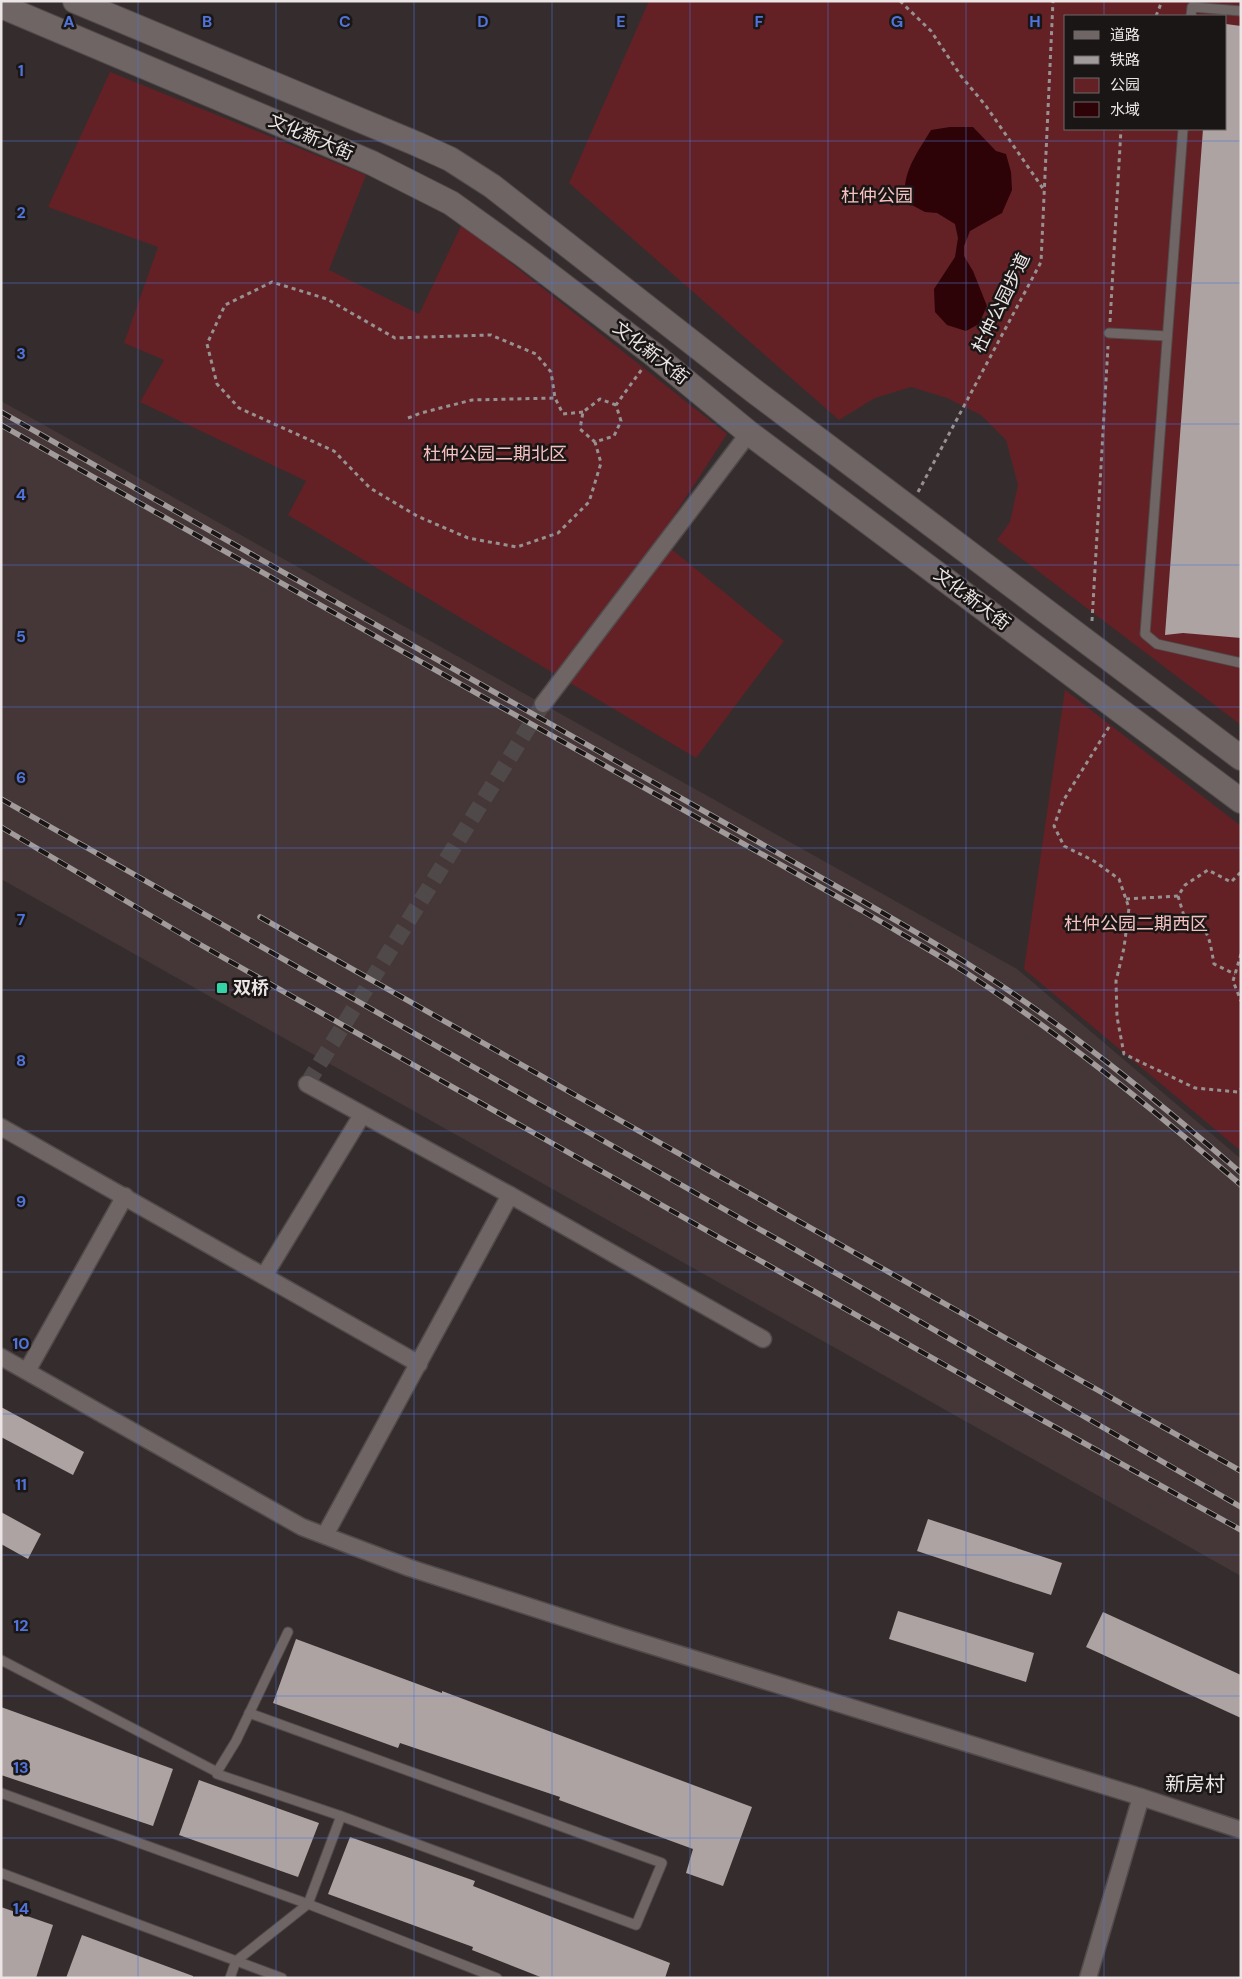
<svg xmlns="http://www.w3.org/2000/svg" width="1242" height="1979" viewBox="0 0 1242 1979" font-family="'DM Sans','Noto Sans SC',sans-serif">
<rect width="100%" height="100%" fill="#352d2d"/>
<!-- built -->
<polygon fill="#453737" points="1,401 1017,969 1241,1159 1241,1576 1,879"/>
<!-- green -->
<g fill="#632025" fill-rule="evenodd">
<path d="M649 1H1241V725L997 540 1010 522 1018 485 1006 440 981 415 947 398 911 387 875 398 839 420 569 183ZM1066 16H1226V129H1066Z"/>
<polygon points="110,72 366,175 329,270 419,314 462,224 727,434 659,539 784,641 696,758 288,515 306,481 140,402 164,360 124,343 158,247 48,207"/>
<polygon points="1065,690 1241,826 1241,1151 1024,969"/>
</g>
<!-- water -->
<path fill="#2d0307" d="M950 127H973L996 151 1006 154 1011 172 1012 190 1002 213 970 231 964 246V256L973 271 987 306 979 324 966 331 947 325 935 312 934 289 955 257 958 238 955 224 937 213 925 212 910 204C908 200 905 194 905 189 905 168 921 147 931 130Z"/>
<!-- building -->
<g fill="#ada3a2">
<polygon points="1226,24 1241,26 1241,638 1183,633 1165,635 1203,129 1226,129"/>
<polygon points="1,1407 84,1452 73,1475 1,1437"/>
<polygon points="1,1512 41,1534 28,1559 1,1544"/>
<polygon points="928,1519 1062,1563 1051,1595 917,1551"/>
<polygon points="898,1611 1034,1653 1026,1682 889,1639"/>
<polygon points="1103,1612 1241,1675 1241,1718 1086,1647"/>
<polygon points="296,1639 442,1693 442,1691 752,1807 723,1886 686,1873 693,1849 559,1800 560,1797 400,1743 398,1748 273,1703"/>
<polygon points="1,1707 173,1769 153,1826 1,1775"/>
<polygon points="199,1780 319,1823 298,1877 179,1835"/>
<polygon points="350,1837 475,1881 473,1886 670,1963 665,1978 543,1978 472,1950 473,1947 328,1894"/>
<polygon points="1,1907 53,1925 36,1978 1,1978"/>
<polygon points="82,1935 193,1976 193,1978 66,1978"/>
</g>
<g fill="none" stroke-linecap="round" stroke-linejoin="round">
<!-- street-tunnel -->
<polyline stroke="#504949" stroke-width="16" stroke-dasharray="16 8" stroke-linecap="butt" points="307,1084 543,704"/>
<defs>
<g id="lane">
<polyline points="1191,16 1192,7 1241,11"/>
<polyline points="1183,129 1145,634 1157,644 1241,663"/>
<polyline points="1109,333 1167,336"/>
<polyline points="1,1660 217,1772 236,1741 288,1632"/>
<polyline points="217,1772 217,1774 341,1816 636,1925 662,1863 249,1713"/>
<polyline points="1,1793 308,1904 497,1978"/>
<polyline points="1,1873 282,1978"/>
<polyline points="230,1978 236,1961 308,1904 341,1816"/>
</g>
<g id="street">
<polyline points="543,704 749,433"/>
<polyline points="307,1084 510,1195"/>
<polyline points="1,1127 419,1364"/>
<polyline points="264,1276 362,1115"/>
<polyline points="1,1357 302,1527 410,1568 620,1636 1141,1797 1241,1830"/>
<polyline points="27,1371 125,1196"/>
<polyline points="325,1535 510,1195 763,1339"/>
<polyline points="1088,1978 1141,1797"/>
</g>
<g id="secondary">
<polyline points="75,1 417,144 450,159 492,186 754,391 1241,758"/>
<polyline points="1,6 372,163 451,203 522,254 653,354 749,433 1241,801"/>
</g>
</defs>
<!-- lane casing -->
<use href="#lane" stroke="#524b4b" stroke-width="11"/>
<!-- street casing -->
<use href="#street" stroke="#524b4b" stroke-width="19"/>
<!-- secondary casing -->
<use href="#secondary" stroke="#524b4b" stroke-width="26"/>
<!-- path -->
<g stroke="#989191" stroke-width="3" stroke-dasharray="4 4" stroke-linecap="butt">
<polyline points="900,1 931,31 961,76 986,106 1044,190"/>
<polyline points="1156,16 1162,1"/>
<polyline points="1110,322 1121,129"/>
<polyline points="616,405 600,399 583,412 580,429 595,442 614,436 621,421 616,405 642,369"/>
<polyline points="583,412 563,414 555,398 551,372 536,354 491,335 395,338 327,299 272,282 225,305 207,344 217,384 239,408 334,451 370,488 417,516 468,538 517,547 558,533 589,502 601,463 595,442"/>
<polyline points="408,418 421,413 472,400 555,398"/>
<polyline points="918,492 1041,262 1053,1"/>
<polyline points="1092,621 1108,346"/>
<polyline points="1109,727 1063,801 1054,826 1064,846 1094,861 1119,879 1129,908 1124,948 1116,981 1117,1017 1124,1054 1195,1088 1238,1092 1241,1089"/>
<path d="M1178 896 1184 916C1210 928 1209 937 1214 964L1235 974"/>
<polyline points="1126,899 1178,896 1185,885 1208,870 1231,882 1241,872"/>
<polyline points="1241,954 1233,981 1241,1001"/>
</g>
<!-- lane -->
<use href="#lane" stroke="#6f6565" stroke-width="9"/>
<!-- street -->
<use href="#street" stroke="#6f6565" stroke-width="16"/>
<!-- secondary -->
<use href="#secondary" stroke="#6f6565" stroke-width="24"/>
<defs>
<g id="rail">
<path d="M1 412 864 902C898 922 934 942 968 964 1065 1025 1154 1098 1241 1173"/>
<path d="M1 425 861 910C896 931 931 950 965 972 1063 1036 1153 1109 1241 1185"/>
<polyline points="1,799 782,1242 1241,1507"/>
<polyline points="1,827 185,936 1044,1421 1241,1530"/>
<polyline points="260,917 1241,1471"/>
</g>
</defs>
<!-- rail casing -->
<use href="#rail" stroke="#a29b9b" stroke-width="5.5"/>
<!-- rail -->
<use href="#rail" stroke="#1a1616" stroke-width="4" stroke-dasharray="11" stroke-linecap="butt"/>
</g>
<!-- grid -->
<path fill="none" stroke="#5074db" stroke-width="1" stroke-opacity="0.55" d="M138 1V1978M276 1V1978M414 1V1978M552 1V1978M690 1V1978M828 1V1978M966 1V1978M1104 1V16M1104 129V1978M1 141H1241M1 283H1241M1 424H1241M1 565H1241M1 707H1241M1 848H1241M1 990H1241M1 1131H1241M1 1272H1241M1 1414H1241M1 1555H1241M1 1696H1241M1 1838H1241"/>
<!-- markers -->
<rect fill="#33d4a8" stroke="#1a1616" stroke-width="2" x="216" y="982" width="12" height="12" rx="2.5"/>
<g text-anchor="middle" stroke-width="5" stroke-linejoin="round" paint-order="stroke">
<!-- street labels -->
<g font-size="18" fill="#ebe5e5" stroke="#1a1616">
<text transform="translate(311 137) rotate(23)" y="6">文化新大街</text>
<text transform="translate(1001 303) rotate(-64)" y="6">杜仲公园步道</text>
<text transform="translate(651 353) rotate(38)" y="6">文化新大街</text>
<text transform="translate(972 599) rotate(37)" y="6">文化新大街</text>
</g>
<!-- park labels -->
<g font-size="18" fill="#f4c1c0" stroke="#1a1616">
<text x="877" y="202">杜仲公园</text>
<text x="495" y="460">杜仲公园二期北区</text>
<text x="1136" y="930">杜仲公园二期西区</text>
</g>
<!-- poi labels -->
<g font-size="18" font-weight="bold" fill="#ebe5e5" stroke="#1a1616" text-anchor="start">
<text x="233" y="994">双桥</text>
</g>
<!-- quarter labels -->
<g font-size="20" fill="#ebe5e5" stroke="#1a1616">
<text x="1195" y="1791">新房村</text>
</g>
</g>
<g font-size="16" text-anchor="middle" font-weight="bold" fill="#5074db" stroke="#1a1616" stroke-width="5" stroke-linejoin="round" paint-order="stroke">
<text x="69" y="27">A</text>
<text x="207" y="27">B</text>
<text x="345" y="27">C</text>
<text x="483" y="27">D</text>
<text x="621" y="27">E</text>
<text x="759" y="27">F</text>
<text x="897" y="27">G</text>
<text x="1035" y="27">H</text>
<text x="21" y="76">1</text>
<text x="21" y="218">2</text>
<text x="21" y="359">3</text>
<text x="21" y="500">4</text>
<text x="21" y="642">5</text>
<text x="21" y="783">6</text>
<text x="21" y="925">7</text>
<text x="21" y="1066">8</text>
<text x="21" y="1207">9</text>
<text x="21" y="1349">10</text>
<text x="21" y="1490">11</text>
<text x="21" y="1631">12</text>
<text x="21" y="1773">13</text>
<text x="21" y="1914">14</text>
</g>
<!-- border -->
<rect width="1242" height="1979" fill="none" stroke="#ebe5e5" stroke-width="5"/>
<!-- legend -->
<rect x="1064" y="15" width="162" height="115" fill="#1a1616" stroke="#6e6969"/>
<rect x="1074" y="31" width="25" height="8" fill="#6f6565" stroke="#6e6969"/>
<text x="1110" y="40" font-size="15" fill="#ebe5e5">道路</text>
<rect x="1074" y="56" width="25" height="8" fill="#a29b9b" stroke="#6e6969"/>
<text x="1110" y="65" font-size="15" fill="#ebe5e5">铁路</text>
<rect x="1074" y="78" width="25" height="15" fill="#632025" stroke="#6e6969"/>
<text x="1110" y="90" font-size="15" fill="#ebe5e5">公园</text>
<rect x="1074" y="102" width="25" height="15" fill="#2d0307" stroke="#6e6969"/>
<text x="1110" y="115" font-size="15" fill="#ebe5e5">水域</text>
</svg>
